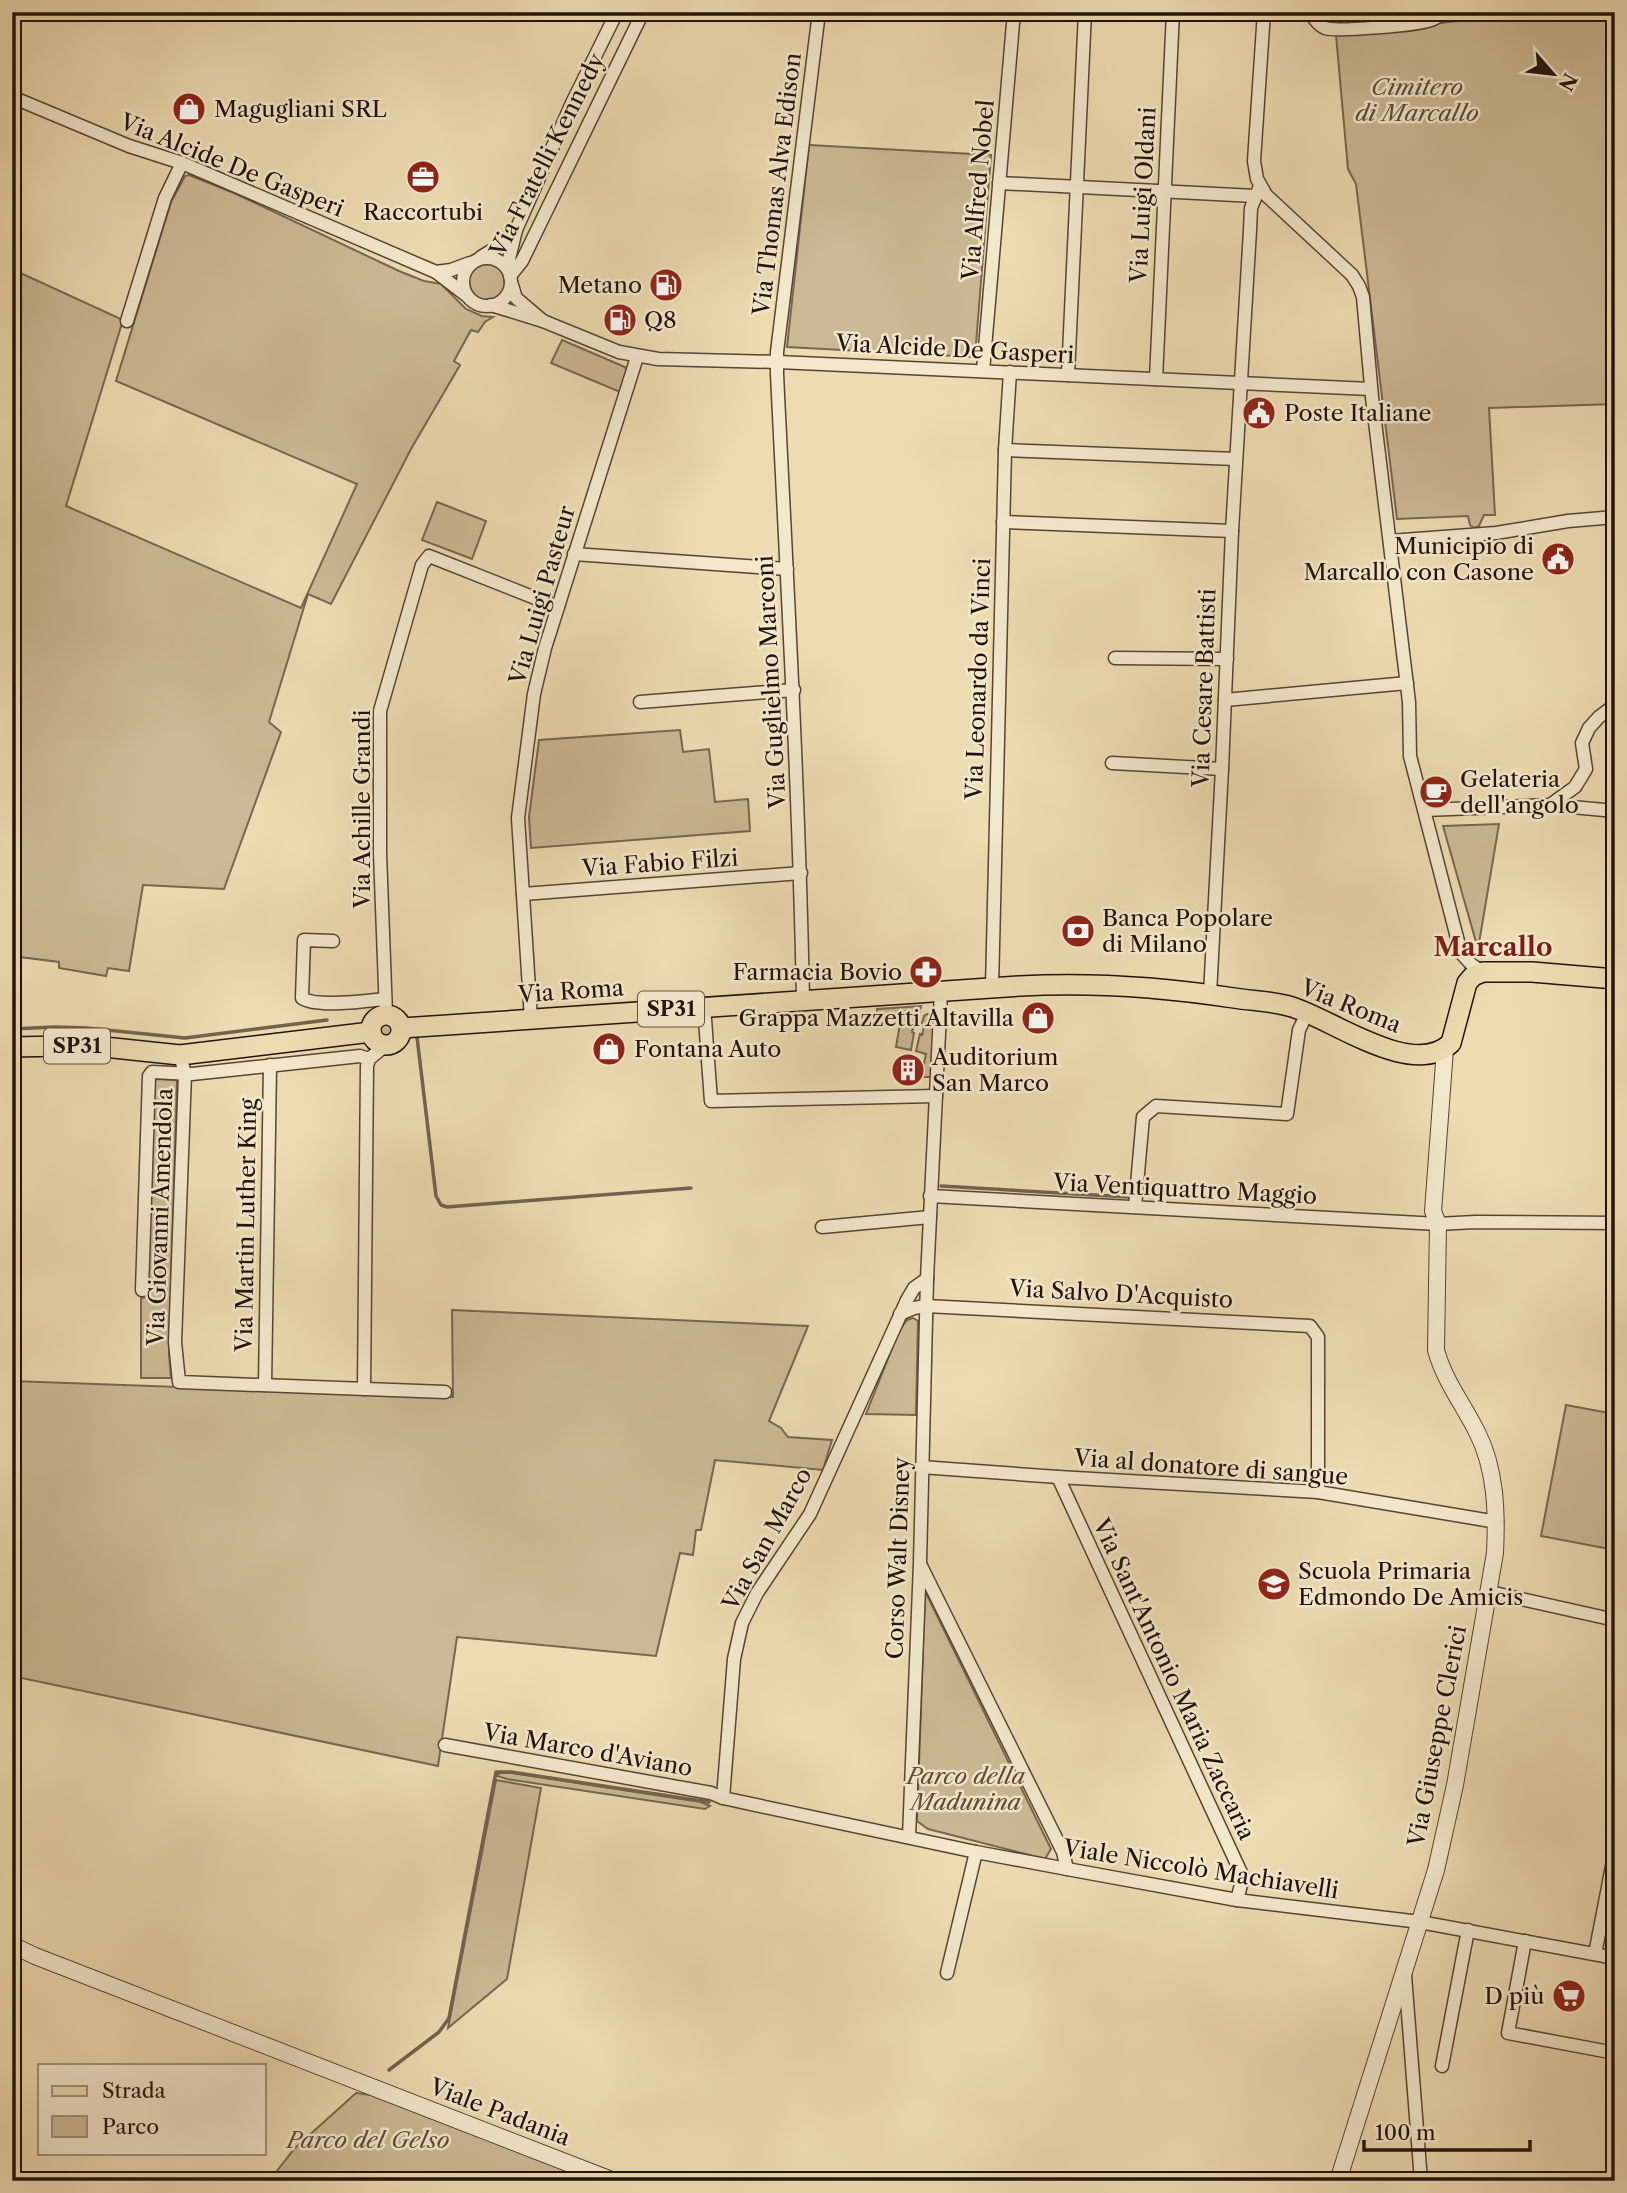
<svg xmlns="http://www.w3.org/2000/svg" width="1627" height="2193" viewBox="0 0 1627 2193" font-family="'Libre Caslon Text',serif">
<rect width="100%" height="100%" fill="#eddbb1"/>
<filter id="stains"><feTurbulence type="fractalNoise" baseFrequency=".00286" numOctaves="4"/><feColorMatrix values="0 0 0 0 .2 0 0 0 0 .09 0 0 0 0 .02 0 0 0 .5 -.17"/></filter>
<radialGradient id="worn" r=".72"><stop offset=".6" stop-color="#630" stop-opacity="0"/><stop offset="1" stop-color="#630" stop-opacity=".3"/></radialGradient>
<!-- green -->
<g fill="#cbb995" stroke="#776650" stroke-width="2">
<polygon points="1500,12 1615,12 1615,404 1489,408 1495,515 1484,515 1479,526 1474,528 1470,525 1468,516 1397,519 1356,184 1348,169 1336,35 1500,16"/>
<polygon points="809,145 991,155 975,357 787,347"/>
<polygon points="189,175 234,193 399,271 424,281 441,284 466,309 482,316 493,317 485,322 478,332 471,330 454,361 460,365 411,449 331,604 308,594 269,722 281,732 224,889 143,885 129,971 108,968 106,976 59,968 59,962 12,956 12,269 123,320 66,506 301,608 357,484 116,381 171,202 185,176"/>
<circle cx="487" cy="282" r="18"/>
<polygon points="562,340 625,367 627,372 620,392 551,363"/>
<polygon points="437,502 486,521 472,559 422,540"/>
<polygon points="680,730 683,752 709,749 715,802 748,799 750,831 531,848 529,817 539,740"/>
<polygon points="1499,824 1478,949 1443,826"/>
<polygon points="921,1006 916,1025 914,1024 912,1032 914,1033 911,1050 896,1047 901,1018 877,1018 877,1009"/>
<polygon points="927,1014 934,1015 932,1077 921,1077 926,1054 916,1051 920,1034 922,1035 924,1027 921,1026 924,1016"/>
<circle cx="387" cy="1030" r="10"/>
<polygon points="154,1079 177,1080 169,1354 171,1378 141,1378 141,1298 147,1297"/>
<polygon points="452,1310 808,1326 769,1421 781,1428 788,1437 832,1440 823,1470 715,1460 701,1530 696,1530 693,1555 680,1553 656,1656 457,1637 438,1766 12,1676 12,1381 453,1397"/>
<polygon points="913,1318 918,1321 916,1415 866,1414 899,1331 907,1320"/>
<polygon points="1566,1405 1615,1414 1615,1550 1541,1536"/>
<polygon points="925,1591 1051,1849 1045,1859 928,1829 917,1821"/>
<polygon points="499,1773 512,1773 701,1802 710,1806 705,1809 507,1779 497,1776"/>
<polygon points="496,1780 541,1788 507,1979 448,2028"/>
<polygon points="356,2093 371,2095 594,2181 269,2181 295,2148"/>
</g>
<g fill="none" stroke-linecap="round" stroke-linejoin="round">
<!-- stream -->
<g stroke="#73624d" stroke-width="3.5">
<polyline points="12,1029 54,1027 87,1028 185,1038 327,1020"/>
<polyline points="417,1037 436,1196 441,1205 447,1207 691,1188"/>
<polyline points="941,1186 1128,1197"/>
<polyline points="389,2070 439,2032 449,2018 496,1772 511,1772 709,1802"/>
</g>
<defs>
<g id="minor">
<polyline points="1264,12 1254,161 1257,179 1266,195 1352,275 1359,286 1363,297 1372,397 1409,702 1410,756 1461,953 1472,965 1483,972"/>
<path d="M1310 12C1314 19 1318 25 1325 28 1336 32 1419 25 1431 20 1436 18 1441 15 1446 12"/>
<polyline points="12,97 129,146 182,163 436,272"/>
<polyline points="999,183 1255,196"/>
<polyline points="516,230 572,103 617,12"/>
<polyline points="481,257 494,249 516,230 509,259 510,272"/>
<circle cx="487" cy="282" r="24"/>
<polyline points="510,276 522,261 643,12"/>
<polyline points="466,295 436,272 451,270 470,263"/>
<polyline points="491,305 543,321 516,298 511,282"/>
<polyline points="127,321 165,198 182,163"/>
<polyline points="543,321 619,352 658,359 778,362 1371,389"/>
<polyline points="983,371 1014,12"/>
<polyline points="1068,375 1085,12"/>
<polyline points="1156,379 1173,12"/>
<polyline points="1005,450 1236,459"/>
<polyline points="1003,522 1232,531"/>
<polyline points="1390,541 1496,533 1568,521 1615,517"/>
<polyline points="574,554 787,569"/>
<polyline points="1115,658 1227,659"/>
<polyline points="1225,700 1407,683"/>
<polyline points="640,702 794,690"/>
<polyline points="1112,763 1222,769"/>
<polyline points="1550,805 1615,811"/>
<polyline points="1425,810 1550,805 1575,787 1586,769 1582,743 1589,728 1599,717 1615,705"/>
<polyline points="523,894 801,873"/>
<path d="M333 941 304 940 302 998C317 1008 366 1001 385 999"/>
<polyline points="992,988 1005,450 1010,372"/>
<polyline points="1210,994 1222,769 1232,531 1250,230 1251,208 1260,186"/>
<path d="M803 1000C799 791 787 582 777 374V352L819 12"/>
<polyline points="704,1006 711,1101 936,1096"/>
<polyline points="386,1014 380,853 380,711 422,565 429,556 558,607"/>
<polyline points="531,1019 518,818 534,694 545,648 637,357"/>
<polyline points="180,1055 185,1074 175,1342 179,1382 445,1392"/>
<polyline points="930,1196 1438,1224 1475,1222 1615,1223"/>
<polyline points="1135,1207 1143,1117 1156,1106 1287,1114 1299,1030 1307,1013"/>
<polyline points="822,1227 930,1217"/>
<polyline points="142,1290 149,1076 152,1072 192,1074 360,1056 369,1059"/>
<polyline points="900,1314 914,1308 926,1306 1310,1326 1318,1337 1318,1492"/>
<polyline points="265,1385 270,1065"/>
<polyline points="364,1389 367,1066 369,1059 386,1045"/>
<polyline points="921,1467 1058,1477 1318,1492 1497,1522"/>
<polyline points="1058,1477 1243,1877 1237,1900"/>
<polyline points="921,1566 1063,1852 1067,1869"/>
<polyline points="1490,1592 1615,1620"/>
<polyline points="445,1745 711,1793 723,1798 976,1852 1067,1869 1237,1900 1420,1922 1615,1958"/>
<polyline points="723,1798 734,1659 742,1623 757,1593 810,1514 907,1300 914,1288 927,1279"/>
<polyline points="909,1837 920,1563 927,1279 941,992"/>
<polyline points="1525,1941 1508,2033 1615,2053"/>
<polyline points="1595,1954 1615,1851"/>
<polyline points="947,1973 976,1852"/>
<polyline points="1405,1975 1421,2181"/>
<polyline points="1442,2066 1468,1930"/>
</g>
<g id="tertiary">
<polyline points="12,1945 35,1956 614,2181"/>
<path d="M1338 2181 1436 1870 1455 1785 1495 1553C1497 1513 1496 1469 1477 1432 1463 1404 1444 1380 1436 1350L1438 1224 1433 1211 1445 1049"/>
</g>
<g id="primary">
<circle cx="386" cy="1030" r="15"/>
<path d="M402 1028 1020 986C1092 982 1162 987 1234 998 1253 1001 1274 1001 1292 1007 1332 1019 1413 1080 1451 1043L1467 983 1473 976 1483 972H1532L1615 979"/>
<polyline points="12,1047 62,1046 104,1047 180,1055 371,1032"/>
</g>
</defs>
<!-- minor casing -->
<use href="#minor" stroke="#564435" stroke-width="15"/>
<!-- tertiary casing -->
<use href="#tertiary" stroke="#564435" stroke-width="18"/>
<!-- primary casing -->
<use href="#primary" stroke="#23120c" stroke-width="22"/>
<!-- minor -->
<use href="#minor" stroke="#f3e8cc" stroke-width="12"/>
<!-- tertiary -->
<use href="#tertiary" stroke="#f3e8cc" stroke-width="16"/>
<!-- primary -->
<use href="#primary" stroke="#eddbb1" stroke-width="19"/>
</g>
<!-- icons -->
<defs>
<symbol id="shop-disc" viewBox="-11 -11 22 22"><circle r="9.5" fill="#8f2418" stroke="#f3e8cc"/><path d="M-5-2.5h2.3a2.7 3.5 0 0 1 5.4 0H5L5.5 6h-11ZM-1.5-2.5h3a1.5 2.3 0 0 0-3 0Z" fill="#fff"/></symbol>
<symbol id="office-disc" viewBox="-11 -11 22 22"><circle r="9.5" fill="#8f2418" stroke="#f3e8cc"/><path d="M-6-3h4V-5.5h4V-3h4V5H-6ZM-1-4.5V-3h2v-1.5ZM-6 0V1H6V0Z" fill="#fff"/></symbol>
<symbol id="fuel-disc" viewBox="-11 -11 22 22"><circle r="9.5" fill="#8f2418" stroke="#f3e8cc"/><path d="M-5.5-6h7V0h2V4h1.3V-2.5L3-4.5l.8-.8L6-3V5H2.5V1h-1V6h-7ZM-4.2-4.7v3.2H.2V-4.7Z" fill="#fff"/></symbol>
<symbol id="civic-disc" viewBox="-11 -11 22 22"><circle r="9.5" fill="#8f2418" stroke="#f3e8cc"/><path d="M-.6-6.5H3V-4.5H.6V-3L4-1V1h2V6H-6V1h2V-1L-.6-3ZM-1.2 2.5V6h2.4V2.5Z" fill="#fff"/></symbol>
<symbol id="cafe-disc" viewBox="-11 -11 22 22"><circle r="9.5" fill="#8f2418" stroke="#f3e8cc"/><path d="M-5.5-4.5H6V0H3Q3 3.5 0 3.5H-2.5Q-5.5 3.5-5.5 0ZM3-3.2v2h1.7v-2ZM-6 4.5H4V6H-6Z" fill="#fff"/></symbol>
<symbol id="bank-disc" viewBox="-11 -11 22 22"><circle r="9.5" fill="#8f2418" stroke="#f3e8cc"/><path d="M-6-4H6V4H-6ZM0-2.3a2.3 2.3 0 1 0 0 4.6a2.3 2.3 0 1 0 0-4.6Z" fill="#fff"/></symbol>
<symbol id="pharmacy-disc" viewBox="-11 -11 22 22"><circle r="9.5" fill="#8f2418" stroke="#f3e8cc"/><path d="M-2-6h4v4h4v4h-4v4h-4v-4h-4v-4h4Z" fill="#fff"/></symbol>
<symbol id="building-disc" viewBox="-11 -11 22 22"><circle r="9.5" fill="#8f2418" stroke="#f3e8cc"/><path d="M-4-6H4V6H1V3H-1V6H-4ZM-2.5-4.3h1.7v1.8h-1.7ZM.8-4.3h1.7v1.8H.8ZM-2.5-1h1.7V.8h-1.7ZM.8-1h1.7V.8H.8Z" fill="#fff"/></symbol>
<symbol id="school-disc" viewBox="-11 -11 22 22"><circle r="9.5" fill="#8f2418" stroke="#f3e8cc"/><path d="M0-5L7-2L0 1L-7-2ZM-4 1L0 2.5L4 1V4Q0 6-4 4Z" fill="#fff"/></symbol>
<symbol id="supermarket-disc" viewBox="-11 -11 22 22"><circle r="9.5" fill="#8f2418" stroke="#f3e8cc"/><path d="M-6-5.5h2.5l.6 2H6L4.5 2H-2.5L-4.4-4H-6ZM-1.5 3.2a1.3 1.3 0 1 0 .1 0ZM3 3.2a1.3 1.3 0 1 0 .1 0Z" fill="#fff"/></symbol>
</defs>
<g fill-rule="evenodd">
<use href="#shop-disc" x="170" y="90" width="38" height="38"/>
<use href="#office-disc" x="404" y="158" width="38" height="38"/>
<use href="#fuel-disc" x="647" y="266" width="38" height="38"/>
<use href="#fuel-disc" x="601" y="301" width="38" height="38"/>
<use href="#civic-disc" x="1240" y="394" width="38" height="38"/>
<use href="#civic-disc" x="1539" y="540" width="38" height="38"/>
<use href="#cafe-disc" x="1417" y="773" width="38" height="38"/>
<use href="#bank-disc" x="1059" y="912" width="38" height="38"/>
<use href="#pharmacy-disc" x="907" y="953" width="38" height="38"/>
<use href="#shop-disc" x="1019" y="999" width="38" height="38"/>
<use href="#shop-disc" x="590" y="1030" width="38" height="38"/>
<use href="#building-disc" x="889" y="1051" width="38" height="38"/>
<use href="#school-disc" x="1255" y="1565" width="38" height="38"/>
<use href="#supermarket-disc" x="1550" y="1977" width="38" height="38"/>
</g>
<g text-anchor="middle" stroke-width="5" stroke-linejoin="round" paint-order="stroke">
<!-- shield labels -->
<g fill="#f3e8cc" stroke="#615246" stroke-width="2">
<rect x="638" y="991.5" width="66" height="35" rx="5"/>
<rect x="44" y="1028.5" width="66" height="35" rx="5"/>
</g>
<g font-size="21" font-weight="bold" fill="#23120c">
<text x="671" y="1016">SP31</text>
<text x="77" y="1053">SP31</text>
</g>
<!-- park labels -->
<g font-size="23" font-style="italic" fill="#5e4c3c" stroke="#f3e8cc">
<text x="1417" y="95">Cimitero<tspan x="1417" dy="26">di Marcallo</tspan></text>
<text x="966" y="1784">Parco della<tspan x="966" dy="26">Madunina</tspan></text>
<text x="368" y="2148">Parco del Gelso</text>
</g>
<!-- poi labels -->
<g font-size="23" fill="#23120c" stroke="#f3e8cc" text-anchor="start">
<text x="214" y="117">Magugliani SRL</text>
<text x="423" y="220" text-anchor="middle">Raccortubi</text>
<text x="642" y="293" text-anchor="end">Metano</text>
<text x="644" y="328">Q8</text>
<text x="1284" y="421">Poste Italiane</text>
<text x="1534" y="554" text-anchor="end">Municipio di<tspan x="1534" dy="26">Marcallo con Casone</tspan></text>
<text x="1460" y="787">Gelateria<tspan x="1460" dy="26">dell'angolo</tspan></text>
<text x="1102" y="926">Banca Popolare<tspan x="1102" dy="26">di Milano</tspan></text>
<text x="902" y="980" text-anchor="end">Farmacia Bovio</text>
<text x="1014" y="1026" text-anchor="end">Grappa Mazzetti Altavilla</text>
<text x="634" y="1057">Fontana Auto</text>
<text x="932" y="1065">Auditorium<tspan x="932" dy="26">San Marco</tspan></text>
<text x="1298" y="1579">Scuola Primaria<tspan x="1298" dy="26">Edmondo De Amicis</tspan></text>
<text x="1544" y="2004" text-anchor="end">D più</text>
</g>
<!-- street labels -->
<g font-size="23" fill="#23120c" stroke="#f3e8cc">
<text transform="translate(547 155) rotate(-63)" y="8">Via Fratelli Kennedy</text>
<text transform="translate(232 165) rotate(22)" y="8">Via Alcide De Gasperi</text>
<text transform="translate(777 184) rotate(-83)" y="8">Via Thomas Alva Edison</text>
<text transform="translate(978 190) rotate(-85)" y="8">Via Alfred Nobel</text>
<text transform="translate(1143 195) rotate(-87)" y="8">Via Luigi Oldani</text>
<text transform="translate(955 349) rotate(3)" y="8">Via Alcide De Gasperi</text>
<text transform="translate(542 595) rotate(-74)" y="8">Via Luigi Pasteur</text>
<text transform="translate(978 679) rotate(-88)" y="8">Via Leonardo da Vinci</text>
<text transform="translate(771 682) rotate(-93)" y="8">Via Guglielmo Marconi</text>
<text transform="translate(1204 688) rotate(-88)" y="8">Via Cesare Battisti</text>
<text transform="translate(362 809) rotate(-90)" y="8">Via Achille Grandi</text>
<text transform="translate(660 863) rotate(-4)" y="8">Via Fabio Filzi</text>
<text transform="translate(571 991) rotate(-4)" y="8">Via Roma</text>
<text transform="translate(1351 1006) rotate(22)" y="8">Via Roma</text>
<text transform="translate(1185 1189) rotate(3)" y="8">Via Ventiquattro Maggio</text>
<text transform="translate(160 1217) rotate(-88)" y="8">Via Giovanni Amendola</text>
<text transform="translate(246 1225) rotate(-89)" y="8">Via Martin Luther King</text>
<text transform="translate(1121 1294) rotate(3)" y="8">Via Salvo D'Acquisto</text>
<text transform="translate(1211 1467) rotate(4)" y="8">Via al donatore di sangue</text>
<text transform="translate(767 1539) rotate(-61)" y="8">Via San Marco</text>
<text transform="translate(898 1558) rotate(-88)" y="8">Corso Walt Disney</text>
<text transform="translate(1174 1679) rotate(65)" y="8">Via Sant'Antonio Maria Zaccaria</text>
<text transform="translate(1437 1736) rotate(-79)" y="8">Via Giuseppe Clerici</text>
<text transform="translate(588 1750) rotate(10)" y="8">Via Marco d'Aviano</text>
<text transform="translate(1201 1869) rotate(9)" y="8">Viale Niccolò Machiavelli</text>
<text transform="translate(500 2112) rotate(21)" y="8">Viale Padania</text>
</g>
<!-- quarter labels -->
<g font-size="26" font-weight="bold" fill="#7a1f14" stroke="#f3e8cc">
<text x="1493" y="956">Marcallo</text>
</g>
</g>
<!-- margin -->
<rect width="1627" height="2193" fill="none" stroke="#eddbb1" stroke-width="42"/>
<rect x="14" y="14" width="1599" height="2165" fill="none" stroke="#23120c" stroke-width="3.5"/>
<rect x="21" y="21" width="1585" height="2151" fill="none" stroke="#23120c" stroke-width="2"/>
<!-- legend -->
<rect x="38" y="2064" width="228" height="91" fill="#f3e8cc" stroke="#a0927f" stroke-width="2"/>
<rect x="52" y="2086" width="35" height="10" fill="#eddbb1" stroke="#a0927f" stroke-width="2"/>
<text x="102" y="2098" font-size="21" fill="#23120c">Strada</text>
<rect x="52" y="2116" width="35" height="21" fill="#cbb995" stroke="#a0927f" stroke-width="2"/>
<text x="102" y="2134" font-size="21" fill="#23120c">Parco</text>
<!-- north arrow -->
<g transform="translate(1553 74) rotate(118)" stroke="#f3e8cc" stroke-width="5" paint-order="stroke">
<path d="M0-5L12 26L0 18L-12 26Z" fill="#23120c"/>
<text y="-10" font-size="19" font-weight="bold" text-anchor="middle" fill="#23120c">N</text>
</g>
<!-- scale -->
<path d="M1364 2140v10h166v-10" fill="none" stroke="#23120c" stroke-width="3.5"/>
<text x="1375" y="2140" font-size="21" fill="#23120c" stroke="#f3e8cc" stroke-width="5" paint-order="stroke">100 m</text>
<rect width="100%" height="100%" filter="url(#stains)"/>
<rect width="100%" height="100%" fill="url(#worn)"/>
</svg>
